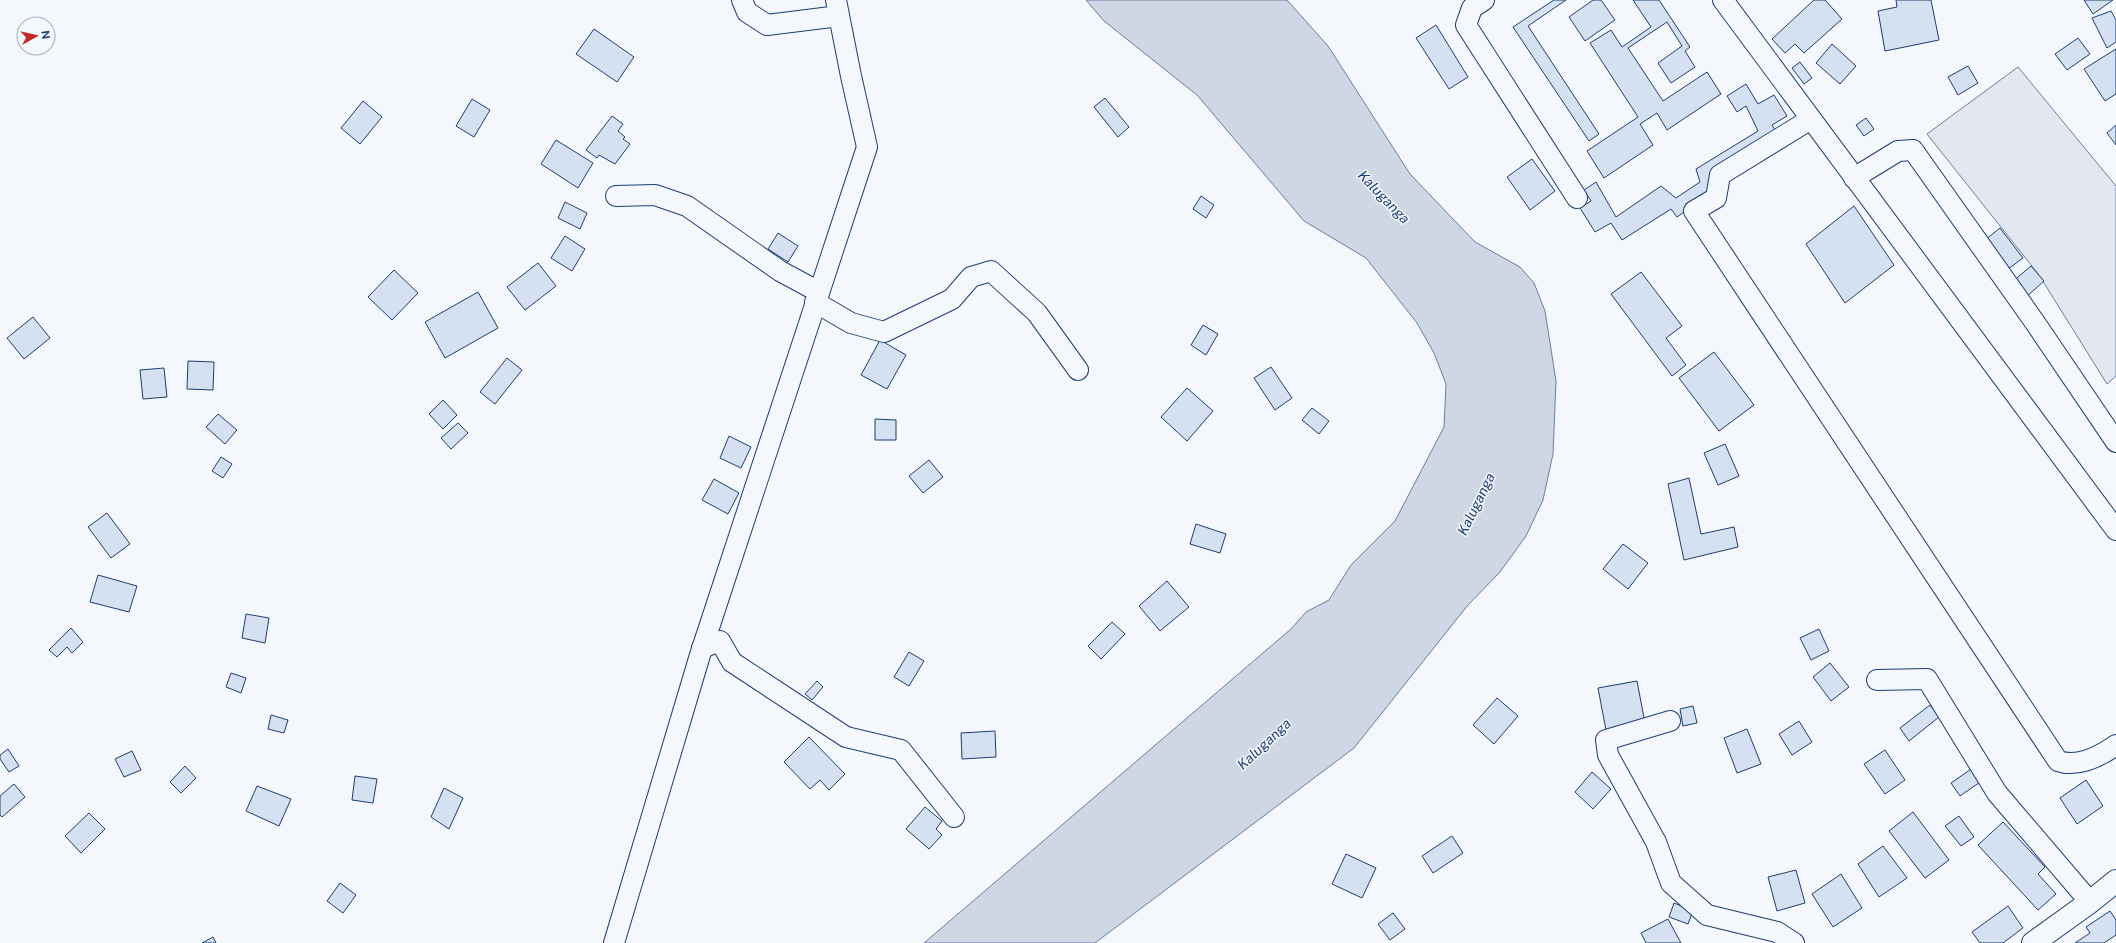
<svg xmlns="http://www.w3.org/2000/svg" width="2116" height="943" viewBox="0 0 2116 943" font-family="'Public Sans',sans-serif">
<rect width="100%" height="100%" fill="#f4f7fb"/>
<!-- parking -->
<polygon fill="#e3e8f0" stroke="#687fa3" points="2018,67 2116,186 2116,376 2107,384 2039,275 1927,134"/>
<!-- water -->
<polygon fill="#cfd7e4" stroke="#687fa3" points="1086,0 1287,0 1328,46 1410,174 1475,242 1520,267 1534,283 1545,311 1556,381 1553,454 1543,500 1526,536 1500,572 1468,605 1354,748 1095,943 924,943 1291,629 1306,612 1329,600 1351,565 1395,521 1444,427 1446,384 1434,353 1417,323 1366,258 1304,221 1197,95 1104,21"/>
<!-- building -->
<g fill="#d5e0f0" stroke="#1d3f73">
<polygon points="1554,0 1566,0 1528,26 1599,134 1589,141 1513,27"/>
<polygon points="1593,0 1601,0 1615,20 1585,41 1569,17"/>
<polygon points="1633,0 1659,0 1690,47 1685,51 1695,67 1671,83 1658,63 1682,46 1667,22 1628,48 1663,101 1707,72 1721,94 1667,130 1657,113 1640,124 1653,145 1604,178 1587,151 1638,117 1590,43 1611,30 1622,47 1651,27"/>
<polygon points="1814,0 1825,0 1842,19 1804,53 1795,44 1785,53 1772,39"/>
<polygon points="1896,0 1931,0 1939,40 1885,51 1878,11 1897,7"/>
<polygon points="2084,0 2113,0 2093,14"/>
<polygon points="2111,11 2116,20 2116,42 2107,48 2092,18"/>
<polygon points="1436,25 1468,77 1449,89 1416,38"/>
<polygon points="594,29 634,57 617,82 576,54"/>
<polygon points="2078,38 2090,54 2067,70 2055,54"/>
<polygon points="1832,44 1856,66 1840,84 1816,63"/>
<polygon points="2116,49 2116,94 2105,101 2084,69"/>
<polygon points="1800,62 1812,78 1804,84 1792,68"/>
<polygon points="1968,66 1978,83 1958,95 1948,77"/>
<polygon points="1746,84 1758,104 1774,95 1787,116 1772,125 1776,131 1713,191 1677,217 1671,209 1622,240 1611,223 1595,232 1580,208 1591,201 1584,190 1596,182 1616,217 1661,186 1676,198 1700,182 1696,169 1758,131 1746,106 1737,112 1727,96"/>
<polygon points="1105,98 1129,127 1118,137 1094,107"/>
<polygon points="472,99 490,110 474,137 456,126"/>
<polygon points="363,101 382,117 360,144 341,128"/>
<polygon points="612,116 623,124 618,131 625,137 623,139 630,144 615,164 599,155 597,158 586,150"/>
<polygon points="1866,118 1874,129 1864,136 1856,125"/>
<polygon points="2116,125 2116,145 2107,133"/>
<polygon points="556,140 593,163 578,188 541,164"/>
<polygon points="1532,159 1555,191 1530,210 1507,177"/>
<polygon points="1201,196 1214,205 1206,218 1193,209"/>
<polygon points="565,202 587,213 580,229 558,218"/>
<polygon points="1854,206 1894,265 1845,303 1806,244"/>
<polygon points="2000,228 2023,258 2008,269 1985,240"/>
<polygon points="778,233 798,246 788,262 768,249"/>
<polygon points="565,236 585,249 572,271 551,258"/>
<polygon points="538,263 556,286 525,310 507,287"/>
<polygon points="2031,266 2044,281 2025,298 2012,282"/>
<polygon points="394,270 418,293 392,320 368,297"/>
<polygon points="1641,272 1682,326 1666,338 1686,365 1672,376 1611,294"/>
<polygon points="478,292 498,328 445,358 425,322"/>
<polygon points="33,317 50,338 24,359 7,338"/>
<polygon points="1203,325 1218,334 1206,355 1191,345"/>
<polygon points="880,340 906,355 887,389 861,375"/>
<polygon points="1714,352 1754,405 1719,431 1679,378"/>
<polygon points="507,358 522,370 495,404 480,392"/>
<polygon points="188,361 214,362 213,390 187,389"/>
<polygon points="1271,367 1292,398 1275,410 1254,378"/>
<polygon points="164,368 167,397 143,399 140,370"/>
<polygon points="1187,388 1213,411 1187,441 1161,417"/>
<polygon points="443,400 457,415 443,429 429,414"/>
<polygon points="1312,408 1329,421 1319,434 1302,420"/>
<polygon points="218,414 237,430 225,444 206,427"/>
<polygon points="875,419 896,420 896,440 875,440"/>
<polygon points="458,423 468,433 451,449 441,438"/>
<polygon points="729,436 751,447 741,468 720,458"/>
<polygon points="1725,444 1739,476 1718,485 1704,453"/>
<polygon points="221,457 232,464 223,478 212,471"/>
<polygon points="929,460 943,477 923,493 909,476"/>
<polygon points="1689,478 1701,534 1734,527 1738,547 1684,560 1668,484"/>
<polygon points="714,479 739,493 728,514 702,500"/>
<polygon points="107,513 130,544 111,558 88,527"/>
<polygon points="1196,524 1226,534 1220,553 1190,544"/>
<polygon points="1623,544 1648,563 1628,589 1603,569"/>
<polygon points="98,575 137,586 129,612 90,602"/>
<polygon points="1167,581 1189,607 1160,631 1139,606"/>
<polygon points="246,614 269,618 265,643 242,638"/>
<polygon points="1112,622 1125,634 1101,659 1088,646"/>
<polygon points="71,628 83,642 72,653 67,647 57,657 49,650"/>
<polygon points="1819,629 1829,651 1811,660 1800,638"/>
<polygon points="909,652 924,661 909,686 894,677"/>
<polygon points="1830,663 1849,687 1831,701 1813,677"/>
<polygon points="231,673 246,678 241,693 226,687"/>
<polygon points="817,681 823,687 812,700 805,694"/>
<polygon points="1637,681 1645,723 1606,730 1598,688"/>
<polygon points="1497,698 1518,716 1494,744 1473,725"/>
<polygon points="1930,705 1939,717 1909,741 1900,728"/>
<polygon points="1693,706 1697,723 1683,726 1680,709"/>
<polygon points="271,715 288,720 284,733 268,729"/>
<polygon points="1799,721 1812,742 1792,755 1779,734"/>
<polygon points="1747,729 1761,764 1737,773 1724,738"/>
<polygon points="995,731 996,757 962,759 961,733"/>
<polygon points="809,737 845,774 829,790 820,780 810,789 784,762"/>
<polygon points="8,749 19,766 9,772 0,759 0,755"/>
<polygon points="1885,750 1905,780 1885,794 1864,764"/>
<polygon points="132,751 141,770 124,777 115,759"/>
<polygon points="1977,765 1986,778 1960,796 1951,783"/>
<polygon points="185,766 196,778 181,793 170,782"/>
<polygon points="1592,772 1611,789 1593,809 1575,792"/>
<polygon points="355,776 377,779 373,803 352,800"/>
<polygon points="2086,780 2103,806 2077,824 2060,798"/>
<polygon points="14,784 25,797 2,817 0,815 0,796"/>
<polygon points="257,786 291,799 279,826 246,811"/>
<polygon points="444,788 463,798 449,829 431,817"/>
<polygon points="925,807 942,821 936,829 942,835 929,849 906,829"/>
<polygon points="1913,812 1949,860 1925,878 1889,831"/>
<polygon points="89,813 105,829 81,853 65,836"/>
<polygon points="1959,816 1974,837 1961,846 1945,826"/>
<polygon points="2003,822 2045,867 2038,874 2056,894 2038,910 1978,845"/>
<polygon points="1452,836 1463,853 1433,873 1422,856"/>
<polygon points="1883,846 1907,878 1879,897 1858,864"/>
<polygon points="1346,854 1376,868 1362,898 1332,884"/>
<polygon points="1796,870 1805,903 1777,911 1768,877"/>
<polygon points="1841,874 1862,908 1833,927 1812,894"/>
<polygon points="340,883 356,895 343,913 327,901"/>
<polygon points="1674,903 1693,911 1688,924 1669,917"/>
<polygon points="2008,906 2023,928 2003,943 1980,943 1972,932"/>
<polygon points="2110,911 2116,920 2116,935 2104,943 2075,943 2090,933 2086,927"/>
<polygon points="1393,913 1405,929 1390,940 1378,924"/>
<polygon points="1668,919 1681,943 1646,943 1641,933"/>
<polygon points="213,937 216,943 202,943"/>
</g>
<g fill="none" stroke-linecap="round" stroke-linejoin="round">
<defs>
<g id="minor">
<polyline points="742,0 747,12 767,25 839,16"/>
<polyline points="1484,0 1472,8 1466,25 1577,198"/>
<polyline points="1723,0 2116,530"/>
<path d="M1811 119 1720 175 1716 198 1694 211 2058 761C2078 768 2099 757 2116 745"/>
<polyline points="1854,178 1898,151 1913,150 2036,324 2116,442"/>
<polyline points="616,196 655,195 687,206 780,271 819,292"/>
<polyline points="815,302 851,323 884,332 952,299 971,277 991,271 1037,313 1078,370"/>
<polyline points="702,648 720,641 732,662 846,737 901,750 954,817"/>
<polyline points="1877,680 1927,679 1997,793 2090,902"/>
<polyline points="1670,721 1606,740 1608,755 1656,842 1671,883 1707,915 1777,932 1794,943"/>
<polyline points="614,943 700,655 867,147 851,76 836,0"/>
</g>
<polyline id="highway" points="2033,943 2090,902 2116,881"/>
</defs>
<!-- minor casing -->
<use href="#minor" stroke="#1d3f73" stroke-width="22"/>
<!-- highway casing -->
<use href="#highway" stroke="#1d3f73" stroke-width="24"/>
<!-- minor -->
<use href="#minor" stroke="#f4f7fb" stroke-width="20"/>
<!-- highway -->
<use href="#highway" stroke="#f4f7fb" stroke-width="22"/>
</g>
<g text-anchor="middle" stroke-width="3" stroke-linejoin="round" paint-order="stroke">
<!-- water labels -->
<g font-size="14" font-style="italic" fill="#1d3f73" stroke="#f4f7fb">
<text transform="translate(1384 197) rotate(46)" y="5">Kaluganga</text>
<text transform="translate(1476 504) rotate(-64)" y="5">Kaluganga</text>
<text transform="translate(1264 744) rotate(-43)" y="5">Kaluganga</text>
</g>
</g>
<!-- north arrow -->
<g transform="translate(36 36) rotate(82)"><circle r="19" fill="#f4f7fb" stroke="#9eadc5"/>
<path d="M0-3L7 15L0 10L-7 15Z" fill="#c62828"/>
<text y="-6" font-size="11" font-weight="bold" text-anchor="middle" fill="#1d3f73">N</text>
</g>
</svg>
